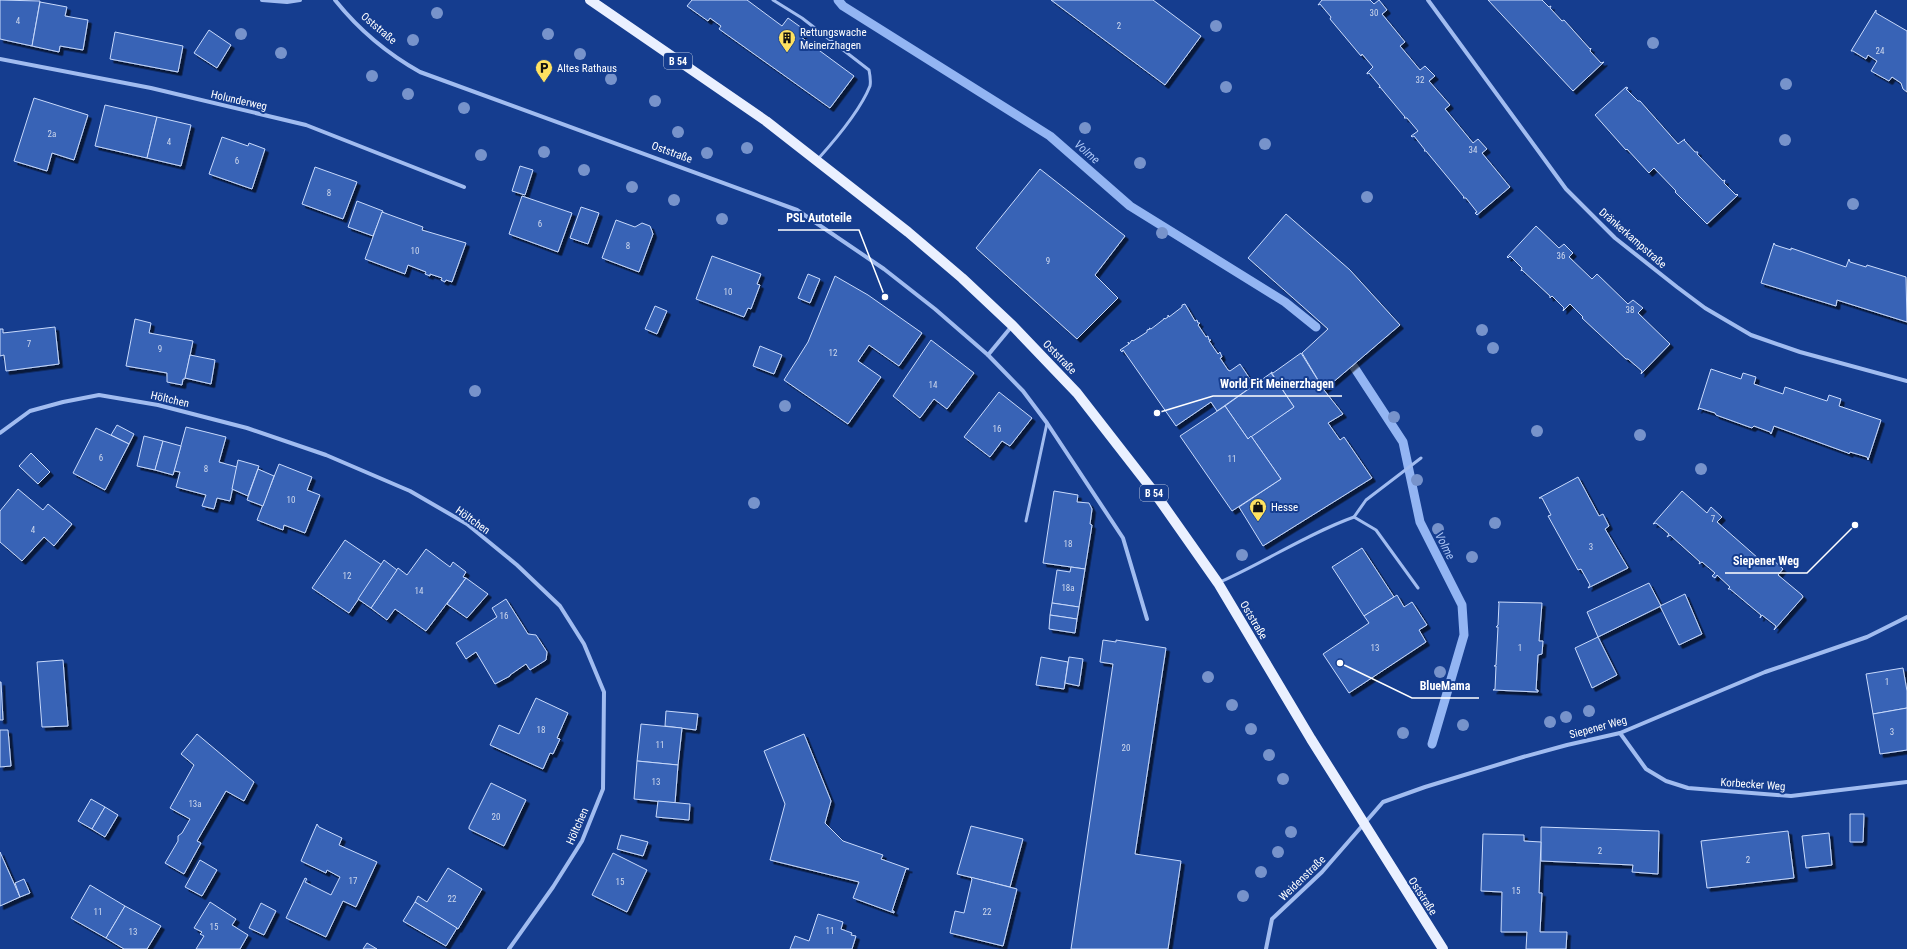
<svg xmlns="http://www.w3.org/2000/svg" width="1907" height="949" viewBox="0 0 1907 949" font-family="'Roboto Condensed',sans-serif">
<defs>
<filter id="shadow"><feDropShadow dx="3.5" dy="3.5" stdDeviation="0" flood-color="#0009"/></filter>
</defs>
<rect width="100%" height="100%" fill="#153d8f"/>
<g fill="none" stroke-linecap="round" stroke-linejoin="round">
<!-- stream -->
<g stroke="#93b5f3" stroke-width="9">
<polyline points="838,0 843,6 1050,136 1130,206 1285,302 1316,327"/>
<polyline points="1354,367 1403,442 1420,522 1462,605 1464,635 1432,744"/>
</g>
</g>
<!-- building -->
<g fill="#3963b6" stroke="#c8dafc" filter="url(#shadow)">
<polygon points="0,0 40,1 32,46 0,39"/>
<polygon points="692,0 747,0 782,26 788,18 806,31 801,37 854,76 830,108 719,29 721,26 710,18 708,21 687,6"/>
<polygon points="1051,0 1153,0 1201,36 1165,85"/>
<polygon points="1322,0 1370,0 1374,4 1379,0 1387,10 1382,14 1405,42 1400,46 1420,70 1425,66 1435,76 1429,81 1450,105 1445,109 1473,143 1478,139 1487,149 1482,153 1510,187 1477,215 1475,213 1477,212 1466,198 1463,198 1464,197 1426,151 1424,151 1425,150 1414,136 1412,137 1411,136 1418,131 1407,118 1404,118 1405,117 1380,87 1379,88 1380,86 1369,73 1367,74 1367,73 1373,67 1362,54 1361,56 1330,19 1331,17 1320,4 1318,5"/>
<polygon points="1488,0 1542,0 1549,7 1551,6 1550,8 1562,21 1564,20 1590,49 1591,48 1590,51 1601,63 1604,62 1573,91"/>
<polygon points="40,2 67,7 65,16 88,20 83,50 60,46 59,52 32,46"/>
<polygon points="1876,10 1876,13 1907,31 1907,92 1903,89 1901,83 1892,77 1889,81 1871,71 1877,61 1868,55 1866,59 1853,51 1851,51"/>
<polygon points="209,30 231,45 217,68 194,53"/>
<polygon points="115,32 183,46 178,72 110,59"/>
<polygon points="1626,87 1628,88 1626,89 1638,101 1640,101 1678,144 1685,139 1684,140 1695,152 1698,152 1697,154 1723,181 1725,180 1724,183 1736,195 1737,194 1738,195 1707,224 1675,192 1676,191 1654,168 1649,173 1627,149 1626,150 1595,115"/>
<polygon points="34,98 88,115 74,160 52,153 47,171 14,161"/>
<polygon points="105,105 157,117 147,158 95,146"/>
<polygon points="157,117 191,125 181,166 147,158"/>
<polygon points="222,137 248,146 249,143 265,149 252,189 209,174"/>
<polygon points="520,166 533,170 525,195 512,191"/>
<polygon points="315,167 357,182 343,219 302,204"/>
<polygon points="1040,169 1125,236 1095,275 1118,298 1077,339 976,248"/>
<polygon points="522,196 572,213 558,252 509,234"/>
<polygon points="357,201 383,211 373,236 348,227"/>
<polygon points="581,207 599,213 588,244 570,238"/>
<polygon points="382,212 423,227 422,230 466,243 452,282 446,280 445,282 441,280 442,278 430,274 430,276 425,274 426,272 408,265 405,274 365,259"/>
<polygon points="1286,214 1350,270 1400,325 1324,390 1302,353 1328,329 1248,258"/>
<polygon points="616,220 635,227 642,223 650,226 652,231 653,234 639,272 602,258"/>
<polygon points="1536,226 1559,248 1564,244 1573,253 1569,257 1592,279 1597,274 1628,304 1633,300 1643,308 1638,313 1670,344 1641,374 1642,371 1628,359 1626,359 1582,318 1583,317 1570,304 1563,311 1564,308 1552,296 1550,298 1550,296 1522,270 1521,271 1522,268 1510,256 1508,258 1507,257"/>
<polygon points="1774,243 1775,245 1791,250 1791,248 1846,267 1849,259 1850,262 1866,267 1867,265 1906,277 1907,322 1837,300 1836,306 1761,283"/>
<polygon points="712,256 761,274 757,284 760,285 751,309 748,308 744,317 696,299"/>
<polygon points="808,274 820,279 810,303 798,298"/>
<polygon points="835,276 868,295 922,333 899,366 869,345 858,361 881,377 848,424 784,380 808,342"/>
<polygon points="1185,304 1195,321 1197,320 1198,323 1200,323 1198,325 1206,337 1208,336 1209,340 1211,340 1209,341 1218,354 1220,352 1222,357 1220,358 1228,370 1230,371 1240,364 1254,385 1217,411 1211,402 1176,426 1123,350 1122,352 1120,350 1129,344 1128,342 1129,344 1132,340 1133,341 1147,332 1147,330 1150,329 1149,328 1151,329 1164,319 1164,318 1165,319 1168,317 1168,315 1169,317 1182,307 1182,305"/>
<polygon points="655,306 667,311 657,334 645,329"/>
<polygon points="135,319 151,323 149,333 193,341 185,379 183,379 182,385 167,382 167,373 126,366"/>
<polygon points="55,327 59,364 6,371 4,355 0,356 0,329 3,329 3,333"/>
<polygon points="931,340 974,373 947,409 934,399 920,418 893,396"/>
<polygon points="760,346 782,355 774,374 753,366"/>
<polygon points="1301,353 1324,390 1343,414 1328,423 1340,440 1344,437 1372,478 1263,546 1239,507 1281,479 1251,436 1294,407 1271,372 1273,373"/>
<polygon points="190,355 215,360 211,384 185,378"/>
<polygon points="1711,369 1741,379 1743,373 1756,377 1754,384 1783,394 1785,387 1827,401 1829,395 1841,399 1839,406 1881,420 1868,460 1867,457 1850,452 1849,454 1848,453 1774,426 1771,434 1770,432 1754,426 1752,428 1716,415 1715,413 1699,408 1698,410"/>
<polygon points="1271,373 1294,407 1248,439 1225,406"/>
<polygon points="999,392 1032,418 1010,446 1002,441 990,457 964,437"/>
<polygon points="1225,406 1248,439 1251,436 1281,479 1232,511 1180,436"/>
<polygon points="117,425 134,434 129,444 111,435"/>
<polygon points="186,427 226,437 219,462 237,467 230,501 217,498 214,509 202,506 206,495 176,487 180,472 174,471"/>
<polygon points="96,428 129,444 105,490 73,473"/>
<polygon points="144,436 163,441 155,470 137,466"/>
<polygon points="163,441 181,446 173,475 155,470"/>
<polygon points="31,453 50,472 38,484 19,466"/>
<polygon points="238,460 259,466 248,496 232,489"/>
<polygon points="279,464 312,477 307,490 320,495 305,533 284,525 283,530 257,520"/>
<polygon points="258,469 274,476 263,506 247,500"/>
<polygon points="1578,477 1599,516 1603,514 1609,526 1605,529 1628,568 1588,588 1590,585 1581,569 1578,570 1548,516 1551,515 1542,498 1539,498"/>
<polygon points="18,489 43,510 48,504 72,524 54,546 44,537 22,561 0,542 0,511"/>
<polygon points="1054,491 1078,495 1077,502 1089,503 1092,509 1090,524 1092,525 1085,569 1043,563"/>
<polygon points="1682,491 1707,513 1711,507 1722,517 1717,522 1767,566 1772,559 1783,569 1778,575 1802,595 1803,597 1774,630 1776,626 1762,615 1760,618 1761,615 1730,589 1728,589 1730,587 1717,575 1715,578 1712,576 1715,573 1702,562 1699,564 1700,562 1670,535 1667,537 1669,534 1656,523 1653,524"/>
<polygon points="345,540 382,565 349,613 312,588"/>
<polygon points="1362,548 1394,597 1364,616 1332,567"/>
<polygon points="426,549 450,567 453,562 466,572 463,577 466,578 426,631 395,609 387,620 371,608 398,568 407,575"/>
<polygon points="384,560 397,570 371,608 358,599"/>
<polygon points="1071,567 1085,569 1079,607 1052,603 1057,570 1070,572"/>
<polygon points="466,578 488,594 467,618 447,604"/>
<polygon points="1649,583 1661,606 1598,637 1587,612"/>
<polygon points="1685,594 1702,634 1679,645 1660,606"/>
<polygon points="1397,595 1404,607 1412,602 1427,625 1419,630 1426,642 1349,693 1323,654 1369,623 1364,616"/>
<polygon points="506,599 528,634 536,635 547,652 546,660 530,670 526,664 510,675 510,676 495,684 476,652 466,659 456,643 497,617 492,608"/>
<polygon points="1498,602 1542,603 1539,641 1543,641 1542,654 1538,655 1536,690 1538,690 1538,692 1493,690 1495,689 1496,666 1494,666 1496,665 1498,627 1496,627 1498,625 1499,603"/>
<polygon points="1052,603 1079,607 1077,619 1050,615"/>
<polygon points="1050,615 1077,619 1075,633 1049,629"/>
<polygon points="1598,637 1617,675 1592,688 1575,648"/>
<polygon points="1103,640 1116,642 1116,640 1166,648 1135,854 1181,861 1168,949 1071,949 1113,664 1100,662"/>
<polygon points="1041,657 1068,662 1064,689 1036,685"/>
<polygon points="1069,657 1083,659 1079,686 1065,683"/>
<polygon points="63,660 68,726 42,727 37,662"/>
<polygon points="1903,668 1907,691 1907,708 1873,714 1866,674"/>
<polygon points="0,682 1,682 3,720 0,720"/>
<polygon points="536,698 568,713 557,738 560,739 553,754 550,753 543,769 490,745 499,725 519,734"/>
<polygon points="1907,708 1907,750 1880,754 1873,714"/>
<polygon points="666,711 698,714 696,730 665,726"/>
<polygon points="641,724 682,728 678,765 637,761"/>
<polygon points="0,730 8,730 11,766 0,767"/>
<polygon points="197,734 254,782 244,801 226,791 197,841 201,843 184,874 165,863 178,841 178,836 182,833 190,819 170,808 194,765 181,754"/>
<polygon points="804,734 831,801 825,823 843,841 883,855 881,859 909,869 906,869 892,911 894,911 894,913 853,898 859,882 770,860 785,804 764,751"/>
<polygon points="637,761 678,765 675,803 634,799"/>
<polygon points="491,783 526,800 504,846 469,829 469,827"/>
<polygon points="91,799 105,807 92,829 78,821"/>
<polygon points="658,801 690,804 689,820 656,817"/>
<polygon points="105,807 118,815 105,837 92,829"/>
<polygon points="1850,814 1864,814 1863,842 1850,842"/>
<polygon points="317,824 319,827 342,838 339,845 377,862 356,907 343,901 326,937 286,918 305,878 307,879 305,882 331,895 340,877 327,870 326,873 301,861"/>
<polygon points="971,826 1023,839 1010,887 957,874"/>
<polygon points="1541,827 1659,831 1658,874 1632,872 1633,865 1541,861"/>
<polygon points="1788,831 1794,878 1707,888 1701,841"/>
<polygon points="1829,833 1832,865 1806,868 1802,836"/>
<polygon points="1483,834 1524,835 1524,841 1541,842 1539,893 1542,893 1540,932 1567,932 1566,949 1526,949 1527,932 1501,932 1502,892 1481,891"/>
<polygon points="621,835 648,842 643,856 617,849"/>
<polygon points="0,852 20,897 0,906"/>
<polygon points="613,853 647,870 627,912 592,895"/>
<polygon points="200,860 217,870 202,896 185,887"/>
<polygon points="448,868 482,889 458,929 415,902 418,896 427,902"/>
<polygon points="970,877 1017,889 1003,946 950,933 955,911 964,913 972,879"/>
<polygon points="24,879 30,893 20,897 15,883"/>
<polygon points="90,885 125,906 106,938 71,918"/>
<polygon points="210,902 236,919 232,925 248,935 240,949 196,949 204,936 200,934 202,932 194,928"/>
<polygon points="415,902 457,928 446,946 403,921"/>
<polygon points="261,903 276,911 264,935 249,928"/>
<polygon points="125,906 161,926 147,949 124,949 106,938"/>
<polygon points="818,914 843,922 841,929 852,933 851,935 856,936 852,949 790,949 795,936 809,941"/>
<polygon points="367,943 377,949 363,949"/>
</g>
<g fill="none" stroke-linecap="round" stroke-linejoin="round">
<!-- lane -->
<g stroke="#a1bcf0" stroke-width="3">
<path d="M773 0 802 18 869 70C870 75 871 81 870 86 860 111 836 139 818 159"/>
<polyline points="1354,517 1366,500 1421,458"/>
<polyline points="1026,521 1047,423"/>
<path d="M1220 582C1265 562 1307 534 1354 517L1376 530 1418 588"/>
</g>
<!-- street -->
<g stroke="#a1bcf0" stroke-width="4">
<polyline points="262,0 287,2 300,0"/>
<path d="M335 0C359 30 386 53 420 72L797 210 884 269 935 309 988 355 1023 391 1047 423 1123 538 1147 619"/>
<polyline points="1428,0 1566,189 1615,238 1677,287 1705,308 1751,335 1800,352 1907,381"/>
<polyline points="0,59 151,88 306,125 464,187"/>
<polyline points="988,355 1012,326"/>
<polyline points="0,433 30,411 63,402 99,395 158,405 247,428 326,455 410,491 467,524 517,565 560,606 584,644 604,692 603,789 582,841 553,887 509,949"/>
<polyline points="1620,733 1646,769 1666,781 1688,788 1791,796 1907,782"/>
<polyline points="1266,949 1272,919 1322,872 1383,802 1425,787 1523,757 1567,745 1620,733 1765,672 1867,637 1907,617"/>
</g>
<!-- primary -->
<polyline stroke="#eaf0ff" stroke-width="10" points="590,0 766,121 908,232 962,278 1013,326 1077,393 1154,492 1218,583 1311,739 1443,949"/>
</g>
<!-- trees -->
<g fill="#7793cb">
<circle cx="437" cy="13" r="6"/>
<circle cx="1216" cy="26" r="6"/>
<circle cx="241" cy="34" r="6"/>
<circle cx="548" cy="34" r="6"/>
<circle cx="413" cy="40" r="6"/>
<circle cx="1653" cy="43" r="6"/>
<circle cx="281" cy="53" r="6"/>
<circle cx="580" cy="54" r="6"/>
<circle cx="372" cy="76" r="6"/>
<circle cx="611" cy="79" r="6"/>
<circle cx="1786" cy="84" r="6"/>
<circle cx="1226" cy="87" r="6"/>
<circle cx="408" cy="94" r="6"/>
<circle cx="655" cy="101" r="6"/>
<circle cx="464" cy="108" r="6"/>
<circle cx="1085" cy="128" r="6"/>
<circle cx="678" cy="132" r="6"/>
<circle cx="1785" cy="140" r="6"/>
<circle cx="1265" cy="144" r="6"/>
<circle cx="747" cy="148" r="6"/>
<circle cx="544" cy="152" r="6"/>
<circle cx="707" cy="153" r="6"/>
<circle cx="481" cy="155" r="6"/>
<circle cx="1140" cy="163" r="6"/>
<circle cx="584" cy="170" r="6"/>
<circle cx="632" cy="187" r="6"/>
<circle cx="1367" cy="197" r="6"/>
<circle cx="674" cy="200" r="6"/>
<circle cx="1853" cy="204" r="6"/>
<circle cx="722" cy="219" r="6"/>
<circle cx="1162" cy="233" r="6"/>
<circle cx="1482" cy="330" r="6"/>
<circle cx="1493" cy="348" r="6"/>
<circle cx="475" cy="391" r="6"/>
<circle cx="785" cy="406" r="6"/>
<circle cx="1394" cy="417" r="6"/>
<circle cx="1537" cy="431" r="6"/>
<circle cx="1640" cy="435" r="6"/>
<circle cx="1701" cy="469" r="6"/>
<circle cx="1417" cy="480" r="6"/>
<circle cx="754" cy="503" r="6"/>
<circle cx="1495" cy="523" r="6"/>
<circle cx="1438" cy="529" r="6"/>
<circle cx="1242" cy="555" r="6"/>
<circle cx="1472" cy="557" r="6"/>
<circle cx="1440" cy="672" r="6"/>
<circle cx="1208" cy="677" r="6"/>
<circle cx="1232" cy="705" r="6"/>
<circle cx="1589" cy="711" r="6"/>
<circle cx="1566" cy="717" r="6"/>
<circle cx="1550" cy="722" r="6"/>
<circle cx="1463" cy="725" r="6"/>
<circle cx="1251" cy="729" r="6"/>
<circle cx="1403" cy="733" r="6"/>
<circle cx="1269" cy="755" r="6"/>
<circle cx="1283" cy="779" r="6"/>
<circle cx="1291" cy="832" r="6"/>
<circle cx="1278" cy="852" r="6"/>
<circle cx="1261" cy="872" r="6"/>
<circle cx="1243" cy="896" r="6"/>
</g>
<!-- icons -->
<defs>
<symbol id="building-pin" viewBox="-11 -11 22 30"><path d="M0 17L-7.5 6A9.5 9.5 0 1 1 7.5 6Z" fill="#ffe260" stroke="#153d8f"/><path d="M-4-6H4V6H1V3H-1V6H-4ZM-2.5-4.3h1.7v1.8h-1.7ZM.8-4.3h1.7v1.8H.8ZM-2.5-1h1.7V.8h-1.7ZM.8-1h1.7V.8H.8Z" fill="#111"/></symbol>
<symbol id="parking-pin" viewBox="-11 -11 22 30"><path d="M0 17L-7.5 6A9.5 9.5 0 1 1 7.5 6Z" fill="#ffe260" stroke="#153d8f"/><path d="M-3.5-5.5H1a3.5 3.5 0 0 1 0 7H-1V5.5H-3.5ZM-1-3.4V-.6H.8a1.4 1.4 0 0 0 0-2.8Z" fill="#111"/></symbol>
<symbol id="shop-pin" viewBox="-11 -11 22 30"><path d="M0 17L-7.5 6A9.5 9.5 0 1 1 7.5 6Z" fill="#ffe260" stroke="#153d8f"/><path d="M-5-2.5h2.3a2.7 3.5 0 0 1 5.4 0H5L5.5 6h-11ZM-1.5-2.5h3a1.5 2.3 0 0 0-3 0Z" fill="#111"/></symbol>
</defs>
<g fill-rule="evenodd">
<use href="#building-pin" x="777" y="28" width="20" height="27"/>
<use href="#parking-pin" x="534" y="58" width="20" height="27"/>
<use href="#shop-pin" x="1248" y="497" width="20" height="27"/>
</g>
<g text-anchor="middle" stroke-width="4" stroke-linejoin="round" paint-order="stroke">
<!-- number labels -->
<g font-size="9" fill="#ced8ed">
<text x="1374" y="16">30</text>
<text x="18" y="24">4</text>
<text x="1119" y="29">2</text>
<text x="1880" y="54">24</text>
<text x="1420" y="83">32</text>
<text x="52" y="137">2a</text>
<text x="169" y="145">4</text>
<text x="1473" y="153">34</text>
<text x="237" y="164">6</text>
<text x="329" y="196">8</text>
<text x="540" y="227">6</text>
<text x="628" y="249">8</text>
<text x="415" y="254">10</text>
<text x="1561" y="259">36</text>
<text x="1048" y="264">9</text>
<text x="728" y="295">10</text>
<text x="1630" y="313">38</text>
<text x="29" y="347">7</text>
<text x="160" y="352">9</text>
<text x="833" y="356">12</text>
<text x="933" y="388">14</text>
<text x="997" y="432">16</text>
<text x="101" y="461">6</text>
<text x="1232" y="462">11</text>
<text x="206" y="472">8</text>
<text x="291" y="503">10</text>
<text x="1713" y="522">7</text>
<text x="33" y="533">4</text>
<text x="1068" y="547">18</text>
<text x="1591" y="550">3</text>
<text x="347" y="579">12</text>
<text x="1068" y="591">18a</text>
<text x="419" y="594">14</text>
<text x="504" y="619">16</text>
<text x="1375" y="651">13</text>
<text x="1520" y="651">1</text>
<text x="1887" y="685">1</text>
<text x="541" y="733">18</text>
<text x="1892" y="735">3</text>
<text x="660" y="748">11</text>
<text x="1126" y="751">20</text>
<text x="656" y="785">13</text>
<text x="195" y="807">13a</text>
<text x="496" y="820">20</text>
<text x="1600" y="854">2</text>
<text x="1748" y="863">2</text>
<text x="353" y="884">17</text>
<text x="620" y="885">15</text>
<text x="1516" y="894">15</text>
<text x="452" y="902">22</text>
<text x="98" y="915">11</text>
<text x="987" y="915">22</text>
<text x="214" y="930">15</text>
<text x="830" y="934">11</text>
<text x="133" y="935">13</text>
</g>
<!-- shield labels -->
<g fill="#153d8f" stroke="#b9c5dd" stroke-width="1">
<rect x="664" y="53" width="28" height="16" rx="3"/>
<rect x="1140" y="485" width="28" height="16" rx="3"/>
</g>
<g font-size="10" font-weight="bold" fill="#fff">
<text x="678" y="65">B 54</text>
<text x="1154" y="497">B 54</text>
</g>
<!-- street labels -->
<g font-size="11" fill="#fff" stroke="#153d8f">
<text transform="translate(379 28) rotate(40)" y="4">Oststraße</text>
<text transform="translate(239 100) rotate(13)" y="4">Holunderweg</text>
<text transform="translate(672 152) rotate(20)" y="4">Oststraße</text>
<text transform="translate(1633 238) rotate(41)" y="4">Dränkerkampstraße</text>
<text transform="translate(1060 357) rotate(46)" y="4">Oststraße</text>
<text transform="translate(170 399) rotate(13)" y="4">Höltchen</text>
<text transform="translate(473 520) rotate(35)" y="4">Höltchen</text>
<text transform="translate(1254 620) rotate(59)" y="4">Oststraße</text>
<text transform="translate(1598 727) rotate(-15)" y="4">Siepener Weg</text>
<text transform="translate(1753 784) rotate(4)" y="4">Korbecker Weg</text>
<text transform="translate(577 826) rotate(-66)" y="4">Höltchen</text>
<text transform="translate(1302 878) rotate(-44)" y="4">Weidenstraße</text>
<text transform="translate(1423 896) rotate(57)" y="4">Oststraße</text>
</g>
<!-- poi labels -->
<g font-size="11" fill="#fff" stroke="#153d8f" text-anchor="start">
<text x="800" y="36">Rettungswache<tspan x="800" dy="13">Meinerzhagen</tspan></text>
<text x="557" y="72">Altes Rathaus</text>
<text x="1271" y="511">Hesse</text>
</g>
<!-- water labels -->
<g font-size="12" font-style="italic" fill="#adc7f7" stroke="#153d8f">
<text transform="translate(1087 152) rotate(41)" y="4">Volme</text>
<text transform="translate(1445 546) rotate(63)" y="4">Volme</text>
</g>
</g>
<!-- callouts -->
<path fill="none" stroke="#fff" stroke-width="1.5" d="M885 297L859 230H778M1157 413L1213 396H1342M1855 525L1807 573H1725M1340 663L1412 698H1479"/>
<g fill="#fff" stroke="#153d8f" stroke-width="1.5">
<circle cx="885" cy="297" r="4"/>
<circle cx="1157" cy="413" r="4"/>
<circle cx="1855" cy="525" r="4"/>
<circle cx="1340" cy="663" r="4"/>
</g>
<g font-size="12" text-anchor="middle" font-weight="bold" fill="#fff" stroke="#153d8f" stroke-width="4" stroke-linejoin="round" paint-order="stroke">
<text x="819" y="222">PSL Autoteile</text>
<text x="1277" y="388">World Fit Meinerzhagen</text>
<text x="1766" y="565">Siepener Weg</text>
<text x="1445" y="690">BlueMama</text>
</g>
</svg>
